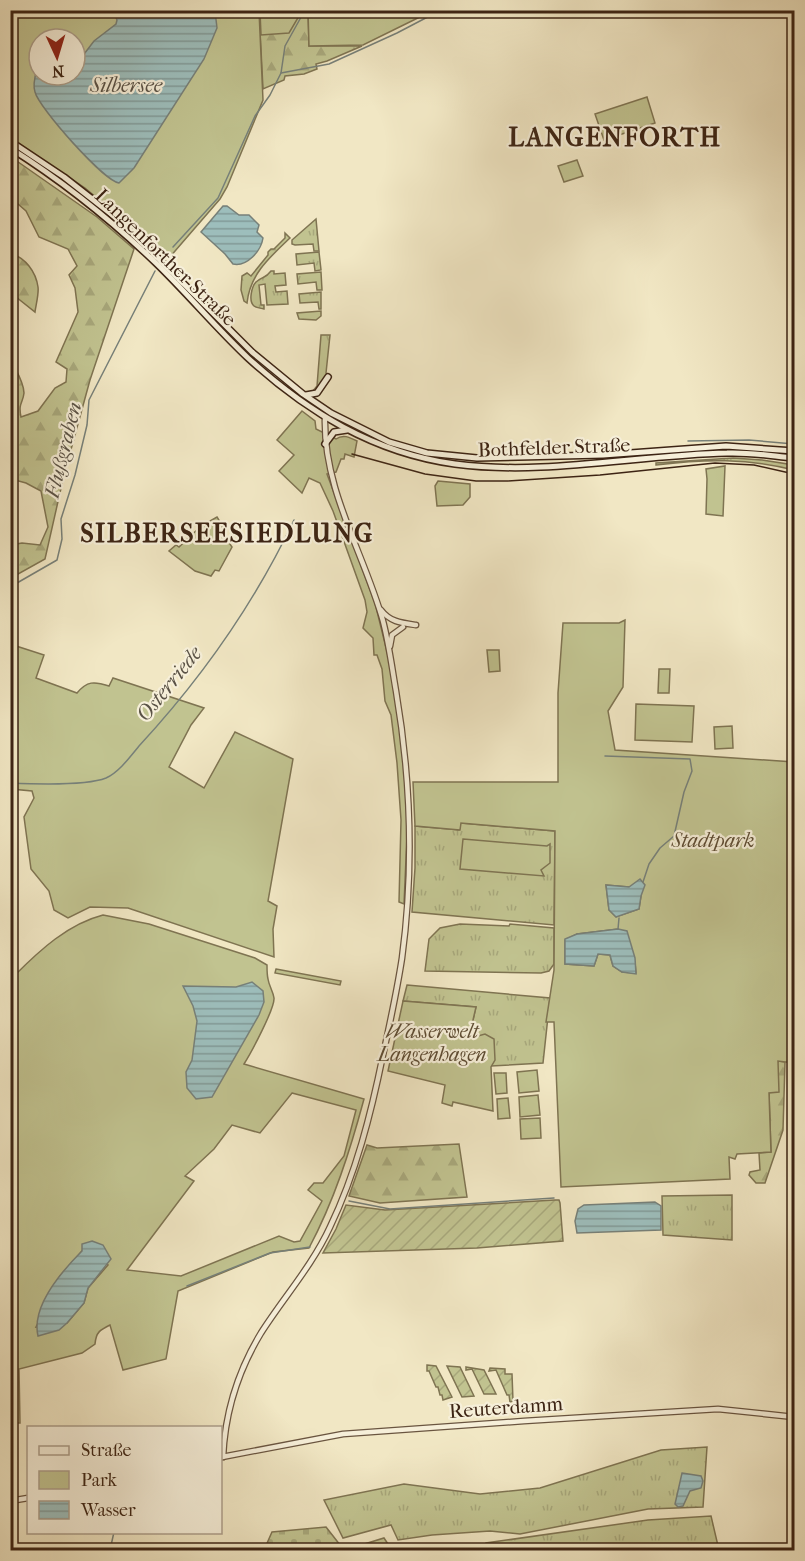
<svg xmlns="http://www.w3.org/2000/svg" width="805" height="1561" viewBox="0 0 805 1561" font-family="'IM FELL French Canon',serif">
<defs>
<pattern id="grass-tufts" width="24" height="20" patternUnits="userSpaceOnUse" patternTransform="scale(1.5)"><rect width="24" height="20" fill="#c1c390"/><path d="M3 7l-1-3M5 7V3M7 7l1-3M15 17l-1-3M17 17v-4M19 17l1-3" fill="none" stroke="#a7a77b"/></pattern>
<pattern id="forest-firs" width="22" height="20" patternUnits="userSpaceOnUse" patternTransform="scale(1.5)"><rect width="22" height="20" fill="#c1c390"/><path d="M5 1l3.5 6h-7zM16 11l3.5 6h-7z" fill="#a7a77b"/></pattern>
<pattern id="cemetery-stones" width="16" height="16" patternUnits="userSpaceOnUse" patternTransform="scale(1.5)"><rect width="16" height="16" fill="#c1c390"/><path d="M2 7V4a2 2 0 0 1 4 0v3zM10 15v-3a2 2 0 0 1 4 0v3z" fill="#a7a77b"/></pattern>
<pattern id="garden-furrows" width="10" height="10" patternUnits="userSpaceOnUse" patternTransform="scale(1.5)"><rect width="10" height="10" fill="#c1c390"/><path d="M-1 1l2-2M0 10L10 0M9 11l2-2" fill="none" stroke="#a7a77b"/></pattern>
<pattern id="water-rules" width="6" height="5" patternUnits="userSpaceOnUse" patternTransform="scale(1.5)"><rect width="6" height="5" fill="#9dbebc"/><path d="M0 2.5h6" fill="none" stroke="#819a98"/></pattern>
</defs>
<rect width="100%" height="100%" fill="#f1e7c4"/>
<filter id="stains"><feTurbulence type="fractalNoise" baseFrequency=".00333" numOctaves="4"/><feColorMatrix values="0 0 0 0 .2 0 0 0 0 .09 0 0 0 0 .02 0 0 0 .5 -.17"/></filter>
<radialGradient id="worn" r=".72"><stop offset=".6" stop-color="#630" stop-opacity="0"/><stop offset="1" stop-color="#630" stop-opacity=".3"/></radialGradient>
<!-- grass -->
<g fill="url(#grass-tufts)" stroke="#7f7452" stroke-width="1.5">
<polygon points="316,219 319,251 314,251 313,244 295,245 292,244 292,240"/>
<polygon points="319,252 321,270 315,271 314,263 297,265 296,254"/>
<path d="M271 271H274V274L285 273 286 285 275 286 276 292 287 291 288 304 267 305 265 284 259 285 261 305H264V309C263 309 255 307 254 306 248 301 252 286 256 282 264 275 264 280 271 271Z"/>
<polygon points="321,272 322,290 317,290 316,282 298,284 297,274"/>
<polygon points="321,292 321,309 319,309 318,302 300,303 299,294"/>
<polygon points="321,311 321,316 316,320 299,319 297,313"/>
<polygon points="321,335 330,335 326,373 328,374 320,390 313,391 317,386"/>
<path d="M733 458 762 460 794 465V470C748 458 704 459 656 465V463Z"/>
<polygon points="460,823 555,831 554,925 412,912 415,868 415,826 459,830"/>
<polygon points="460,924 509,926 510,924 554,928 554,964 549,971 541,973 425,971 429,939 440,928"/>
<polygon points="407,985 550,998 543,1063 491,1066 478,1036 470,1033 476,1007 403,1001"/>
<polygon points="732,1195 732,1240 663,1235 662,1196"/>
<polygon points="707,1447 703,1507 648,1509 520,1534 490,1531 432,1535 398,1540 391,1525 343,1538 324,1500 404,1484 480,1494 540,1488 661,1450"/>
<polygon points="711,1516 719,1550 486,1550 486,1543 648,1520"/>
</g>
<!-- forest -->
<g fill="url(#forest-firs)" stroke="#7f7452" stroke-width="1.5">
<polygon points="259,11 308,11 309,46 362,46 327,61 316,64 317,69 304,74 285,76 284,80 263,89"/>
<path d="M11 157 97 217 134 249 90 380 64 475 45 559 11 578V545L22 543 40 545 48 527 41 491 26 483 11 479V360C15 369 24 382 24 393 23 403 18 403 21 417L38 411 55 388 66 382 67 369 56 362 78 312 75 288 69 275 77 266 68 249 39 237 26 211 11 198Z"/>
<path d="M285 233 290 238C270 257 250 274 247 303L244 301 241 290 242 276 247 273 251 276 268 255V252L271 249H274L285 238Z"/>
<path d="M11 254C25 257 36 272 38 287 39 294 36 304 35 312L11 293Z"/>
<polygon points="778,1061 785,1062 783,1130 765,1183 756,1183 749,1175 750,1172 760,1170 759,1153 771,1152 769,1092"/>
<polygon points="459,1144 467,1197 380,1203 349,1196 367,1145 377,1148"/>
</g>
<!-- cemetery -->
<g fill="url(#cemetery-stones)" stroke="#7f7452" stroke-width="1.5">
<polygon points="326,1527 344,1550 264,1550 272,1532"/>
<polygon points="384,1538 392,1550 345,1550"/>
</g>
<!-- park -->
<g fill="#c1c390" stroke="#7f7452" stroke-width="1.5" fill-rule="evenodd">
<path d="M10 11H259L263 100 227 187 220 199 169 258 85 188 11 138ZM39 39H75V75H39Z"/>
<polygon points="260,11 260,10 302,11 289,33 261,35"/>
<polygon points="308,11 308,10 432,11 363,45 309,46"/>
<polygon points="647,97 655,123 604,140 595,114"/>
<polygon points="577,160 583,176 564,182 558,166"/>
<path d="M302 411 315 421 316 429 336 439C343 434 349 437 357 441L354 457 345 454 344 459H341L336 472 327 474 375 603 391 668 405 766 408 813 404 904 399 902 401 820 397 763 391 715 385 701 382 669 377 655H374L373 638 363 628 367 612 365 600 333 511 320 483 309 478 302 493 279 471 294 455 277 440Z"/>
<polygon points="725,466 723,516 706,514 707,479 706,469"/>
<polygon points="438,481 470,484 470,497 463,505 437,506 435,486"/>
<path d="M217 517C224 527 225 538 232 547L219 571 215 570 211 576 195 571 169 551 176 545 179 547 201 526Z"/>
<path d="M625 620 623 687 608 711 615 750 794 762V1063L778 1061 779 1092 769 1093 771 1152 737 1154 735 1159 729 1157 730 1179 561 1187 554 1022H546L554 970 555 831 461 823 460 830 415 826 413 782H558V693L563 623H619ZM606 885 629 887 641 896 639 909 616 917 609 910ZM618 929C630 946 635 953 636 973L622 972 613 966 610 955 598 954 594 966 565 964V940L577 934Z"/>
<path d="M10 644 44 655 36 678 77 693C87 681 94 681 109 686L113 678 204 708 191 725 169 767 204 788 235 732 293 759 268 901 277 906 273 929 274 957 128 908 90 907 68 918 54 910 49 891 31 869 24 817 34 798 32 791 11 789Z"/>
<polygon points="487,650 499,650 500,671 489,672"/>
<polygon points="659,669 670,669 669,693 658,693"/>
<polygon points="636,704 694,706 692,742 635,740"/>
<polygon points="732,726 733,748 715,749 714,727"/>
<polygon points="463,839 547,846 550,844 550,863 541,870 544,876 460,869"/>
<path d="M103 915 149 924 255 958 267 965C267 969 267 975 268 979 269 986 273 991 274 998 275 1008 251 1053 244 1064L364 1099C350 1151 334 1201 309 1248L273 1252 178 1291 166 1359 123 1370 110 1325C100 1330 96 1332 95 1344L82 1353 19 1369 20 1423H11L10 974 15 975C40 950 68 924 103 915ZM292 1093 356 1110 344 1156 323 1183H314L308 1190 322 1201 300 1241 294 1242 279 1236 181 1276 127 1270 194 1181 185 1176 214 1149 232 1125 260 1133ZM82 1251 108 1265 88 1288 84 1303 67 1323 36 1327 60 1276Z"/>
<polygon points="276,969 341,981 340,985 275,973"/>
<polygon points="403,1001 476,1007 470,1033 478,1036 485,1034 494,1039 495,1060 491,1067 493,1111 453,1102 452,1106 442,1103 445,1085 388,1071"/>
<polygon points="537,1070 539,1091 519,1093 517,1072"/>
<polygon points="494,1073 506,1073 507,1093 496,1094"/>
<polygon points="538,1095 540,1115 520,1117 519,1097"/>
<polygon points="508,1098 510,1118 498,1119 497,1099"/>
<polygon points="540,1118 541,1138 521,1139 520,1119"/>
</g>
<!-- garden -->
<g fill="url(#garden-furrows)" stroke="#7f7452" stroke-width="1.5">
<polygon points="555,1200 559,1200 560,1203 563,1241 477,1248 323,1253 336,1229 346,1205 385,1210"/>
<polygon points="427,1365 436,1366 452,1397 443,1400 442,1395 440,1395 438,1387 436,1387 429,1371 427,1371"/>
<polygon points="447,1366 460,1367 474,1396 462,1397"/>
<polygon points="466,1367 484,1370 496,1394 484,1394 472,1369 466,1370"/>
<polygon points="490,1368 505,1369 505,1374 512,1374 513,1401 510,1402 509,1395 507,1395 496,1370 489,1371"/>
</g>
<!-- water -->
<g fill="url(#water-rules)" stroke="#778079" stroke-width="1.5">
<path d="M215 11 217 28 204 59 134 168 119 183C103 180 39 108 35 92 32 83 36 73 38 65L39 75H75V63L78 62 94 41 116 24 117 20 113 11Z"/>
<path d="M223 206H227L239 215H249L259 225 257 232 263 238C261 251 247 267 233 264L225 254 201 232Z"/>
<polygon points="640,879 645,885 641,896 639,909 616,917 609,910 606,885 629,887"/>
<polygon points="618,929 627,931 635,958 636,974 622,972 613,966 610,955 598,954 594,966 565,964 565,939 577,934"/>
<polygon points="252,982 263,991 264,1002 259,1015 212,1097 196,1099 187,1088 186,1072 192,1060 197,1021 193,1006 183,986 236,987"/>
<polygon points="655,1202 661,1206 661,1230 577,1233 575,1221 578,1209 584,1205"/>
<path d="M92 1241 103 1245 111 1259 88 1288 84 1303 67 1323 59 1330 38 1336C31 1306 62 1271 82 1251V1244Z"/>
<polygon points="682,1473 701,1476 703,1481 701,1488 690,1491 683,1506 678,1507 675,1504"/>
</g>
<g fill="none" stroke-linecap="round" stroke-linejoin="round">
<!-- stream -->
<g stroke="#778079" stroke-width="1.5">
<polyline points="281,73 329,64 397,33 441,10"/>
<polyline points="173,247 218,198 255,116 270,95 281,73 285,46 305,10"/>
<polyline points="688,441 749,440 794,444"/>
<polyline points="10,587 57,560 62,539 61,519 75,475 87,425 89,400 155,271"/>
<polyline points="605,756 690,759 692,771 684,792 674,836 660,848 649,864 643,882"/>
<path d="M10 783C33 784 86 786 106 778 119 772 130 757 139 746 201 679 255 602 294 520"/>
<polyline points="618,929 619,918"/>
<polyline points="349,1201 390,1209 554,1198"/>
<polyline points="187,1286 270,1253 310,1247"/>
<polyline points="10,1364 11,1364"/>
<polyline points="110,1550 114,1532"/>
</g>
<defs>
<g id="tertiary">
<path d="M381 610C390 622 402 623 416 625"/>
<polyline points="390,646 392,635 403,627"/>
<polyline points="794,1438 792,1475 794,1506"/>
<polyline points="222,1457 343,1434 524,1421 718,1409 794,1417"/>
<path d="M223 1457C225 1412 238 1371 261 1333 284 1297 312 1266 330 1227 356 1173 371 1114 383 1055 390 1023 397 991 402 958 414 869 411 780 396 691 392 668 389 644 383 621 364 553 323 490 325 417"/>
<polyline points="10,1501 28,1498"/>
</g>
<g id="secondary">
<polyline points="10,141 64,177 124,224 252,352 303,394 331,413 389,442 427,453 477,458 603,455 726,446 794,451"/>
<path d="M10 148C64 182 111 220 156 263 188 294 216 328 248 358 307 412 374 453 455 464 545 476 636 455 727 453 749 452 772 456 794 458"/>
<polyline points="306,395 317,393 328,377"/>
<polyline points="325,444 334,432 347,430"/>
</g>
</defs>
<!-- tertiary casing -->
<use href="#tertiary" stroke="#6a5540" stroke-width="7"/>
<!-- secondary casing -->
<use href="#secondary" stroke="#3d2414" stroke-width="8"/>
<!-- tertiary -->
<use href="#tertiary" stroke="#f6efd9" stroke-width="4.5"/>
<!-- secondary -->
<use href="#secondary" stroke="#f6efd9" stroke-width="5"/>
<!-- tram -->
<polyline stroke="#3d2414" stroke-width="1.5" points="352,454 425,474 476,481 508,481 600,475 715,463 754,465 794,474"/>
</g>
<g text-anchor="middle" stroke-width="4.5" stroke-linejoin="round" paint-order="stroke">
<!-- street labels -->
<g font-size="20" fill="#3d2414" stroke="#f6efd9">
<text transform="translate(166 257) rotate(44)" y="7">Langenforther Straße</text>
<text transform="translate(554 447) rotate(-2)" y="7">Bothfelder Straße</text>
<text transform="translate(506 1407) rotate(-4)" y="7">Reuterdamm</text>
</g>
<!-- park labels -->
<g font-size="20" font-style="italic" fill="#5e4c33" stroke="#f6efd9">
<text x="713" y="847">Stadtpark</text>
<text x="432" y="1038">Wasserwelt<tspan x="432" dy="23">Langenhagen</tspan></text>
</g>
<!-- water labels -->
<g font-size="21" font-style="italic" fill="#5a5246" stroke="#f6efd9">
<text x="126" y="92">Silbersee</text>
<text transform="translate(63 450) rotate(-76)" y="7">Flußgraben</text>
<text transform="translate(169 684) rotate(-51)" y="7">Osterriede</text>
</g>
<!-- district labels -->
<g font-size="26" font-weight="bold" letter-spacing="1.5" fill="#3d2414" stroke="#f6efd9">
<text x="615" y="146">LANGENFORTH</text>
<text x="227" y="542">SILBERSEESIEDLUNG</text>
</g>
</g>
<!-- margin -->
<rect width="805" height="1561" fill="none" stroke="#f1e7c4" stroke-width="36"/>
<rect x="12" y="12" width="781" height="1537" fill="none" stroke="#3d2414" stroke-width="3"/>
<rect x="18" y="18" width="769" height="1525" fill="none" stroke="#3d2414" stroke-width="1.5"/>
<!-- legend -->
<rect x="27" y="1426" width="195" height="108" fill="#f6efd9" stroke="#ac9e8a" stroke-width="1.5"/>
<rect x="39" y="1446" width="30" height="9" fill="#f6efd9" stroke="#ac9e8a" stroke-width="1.5"/>
<text x="81" y="1456" font-size="18" fill="#3d2414">Straße</text>
<rect x="39" y="1471" width="30" height="18" fill="#c1c390" stroke="#ac9e8a" stroke-width="1.5"/>
<text x="81" y="1486" font-size="18" fill="#3d2414">Park</text>
<rect x="39" y="1501" width="30" height="18" fill="url(#water-rules)" stroke="#ac9e8a" stroke-width="1.5"/>
<text x="81" y="1516" font-size="18" fill="#3d2414">Wasser</text>
<!-- north arrow -->
<g transform="translate(57 57) rotate(176)"><circle r="28" fill="#f6efd9" stroke="#ac9e8a" stroke-width="1.5"/>
<path d="M0-4.5L10 22L0 15L-10 22Z" fill="#8f2418"/>
<text y="-9" font-size="16" font-weight="bold" text-anchor="middle" fill="#3d2414">N</text>
</g>
<rect width="100%" height="100%" filter="url(#stains)"/>
<rect width="100%" height="100%" fill="url(#worn)"/>
</svg>
